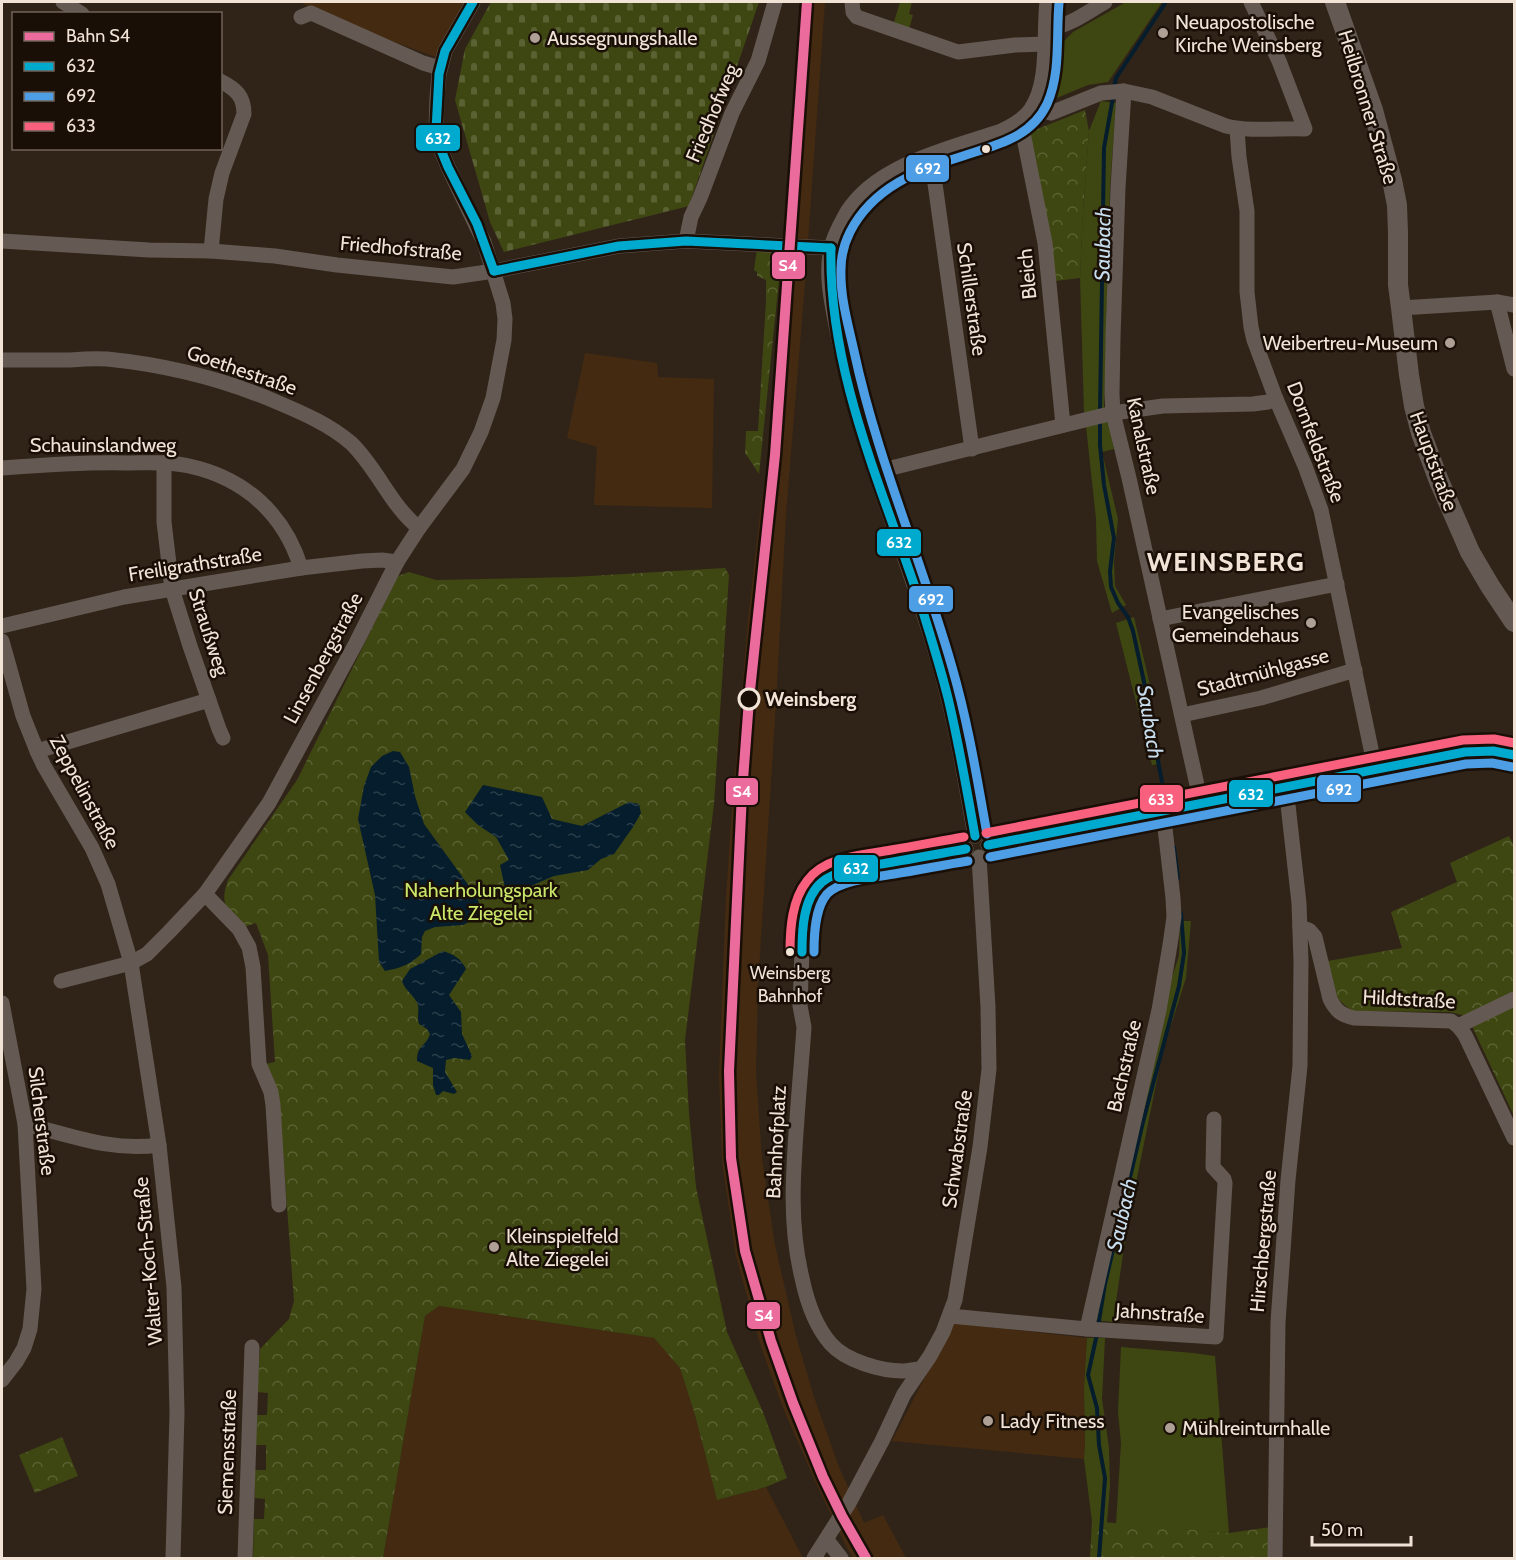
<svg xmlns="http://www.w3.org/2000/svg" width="1516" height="1560" viewBox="0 0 1516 1560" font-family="Cabin,sans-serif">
<defs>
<pattern id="forest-crowns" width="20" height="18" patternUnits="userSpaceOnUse" patternTransform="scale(1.5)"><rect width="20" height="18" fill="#3e4711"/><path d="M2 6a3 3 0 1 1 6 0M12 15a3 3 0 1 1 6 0" fill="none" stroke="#5a6133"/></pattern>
<pattern id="cemetery-stones" width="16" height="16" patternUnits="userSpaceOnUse" patternTransform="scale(1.5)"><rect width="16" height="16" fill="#3e4711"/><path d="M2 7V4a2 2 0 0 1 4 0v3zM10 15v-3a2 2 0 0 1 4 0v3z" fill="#5a6133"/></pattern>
<pattern id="water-ripples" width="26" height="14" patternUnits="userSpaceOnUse" patternTransform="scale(1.5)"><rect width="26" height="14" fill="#051d2c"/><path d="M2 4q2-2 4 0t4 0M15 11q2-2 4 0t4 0" fill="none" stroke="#2a3e4a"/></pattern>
</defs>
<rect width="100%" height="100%" fill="#302418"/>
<!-- built -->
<g fill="#442a11">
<polygon points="299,2 469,2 438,58 384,38"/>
<polygon points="802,2 825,2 805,283 786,514 776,703 758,985 756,1072 762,1159 775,1245 796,1336 814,1397 839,1467 864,1523 883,1515 906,1558 853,1558 846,1546 815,1481 783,1408 761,1347 736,1256 722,1161 719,1074 726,897 732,809 748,620 760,514 767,464 789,206"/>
<polygon points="585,353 657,363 658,377 714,379 712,508 594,505 597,447 567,438"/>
<polygon points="439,1306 654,1338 680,1368 695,1415 717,1500 766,1487 803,1558 383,1558 425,1316"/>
<polygon points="953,1323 1087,1338 1084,1387 1085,1444 1084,1459 892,1441"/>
</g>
<!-- green -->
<g fill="#3e4711">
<polygon points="900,2 912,2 909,14 913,15 909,29 894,22"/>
<polygon points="1126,2 1162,2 1108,82 1088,85 1047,102 1057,82 1062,43 1073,32"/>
<polygon points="1101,101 1116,103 1110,186 1104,412 1084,412 1080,278 1083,211 1089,131"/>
<polygon points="1108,421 1114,449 1102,452 1118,519 1114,561 1115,586 1126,605 1112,613 1097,561 1096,519 1086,426"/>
<polygon points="1134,617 1150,685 1151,722 1160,764 1152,765 1116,623"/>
<polygon points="1180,921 1191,921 1186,978 1163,1050 1127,1227 1113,1322 1095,1320 1167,992 1179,956"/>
<polygon points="1087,1338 1105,1338 1102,1399 1109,1448 1110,1486 1107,1523 1092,1521 1084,1459 1085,1444 1084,1387"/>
<polygon points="1121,1347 1193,1353 1215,1356 1229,1533 1116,1524 1121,1443 1118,1412"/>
</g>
<!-- forest -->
<g fill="url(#forest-crowns)">
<polygon points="1085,110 1089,131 1083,211 1080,278 1055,281 1030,132"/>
<polygon points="757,249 782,251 759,474 746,454 745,455 746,431 758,431 766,301 766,280 757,276 757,272 754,270"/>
<path d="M725 568 729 575 714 804 685 1040 689 1113 696 1187 727 1332 763 1412 787 1478 766 1487 717 1500 695 1415 680 1368 654 1338 439 1306 425 1316 383 1558H253L254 1519H264L265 1499 255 1498V1470H266V1445H256V1415H267L268 1393 257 1392 260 1349 289 1319 294 1301 282 1140 265 1064 275 1062 268 955 256 923 244 927C227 910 219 905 228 880L297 780 398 576 409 572 436 580 573 577Z"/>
<path d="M1509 836 1514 846V1116L1472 1026 1462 1015 1450 1012 1354 1011C1331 999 1333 985 1328 961L1402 948 1391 912 1457 882 1450 863Z"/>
<polygon points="62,1437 78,1476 35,1493 19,1455"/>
<polygon points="1092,1521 1229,1533 1271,1527 1270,1558 1090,1558"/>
</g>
<!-- cemetery -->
<polygon fill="url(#cemetery-stones)" points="491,2 759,2 689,206 504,252 490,222 455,100 465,49"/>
<!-- water -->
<g fill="url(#water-ripples)">
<path d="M393 751 400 752 409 767 415 796 424 824 477 897 481 910 479 917 463 925 435 927 425 931 422 937 421 954C410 965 400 968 385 971L379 962 375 895 358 819 364 786 371 767 382 756Z"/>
<polygon points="483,785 542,797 552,819 582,826 629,802 639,804 641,813 633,827 614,854 601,859 588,870 554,876 526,888 517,889 505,888 500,865 509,860 496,837 478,825 465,812"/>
<path d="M443 951C455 955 460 958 466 969L449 995 461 1012 462 1034 472 1056 470 1060 454 1058 446 1060 445 1072 457 1092 454 1094 443 1091 439 1095H436L433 1085V1068L417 1061C417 1044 426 1047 430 1034L427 1029 419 1024C416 1016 421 1008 416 1001 411 992 406 992 402 981L410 969Z"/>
</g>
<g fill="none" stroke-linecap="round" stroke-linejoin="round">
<!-- stream -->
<g stroke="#051d2c" stroke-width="4">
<polyline points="1114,87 1116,78 1166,2"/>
<polyline points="1100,413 1104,148 1113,97"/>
<polyline points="1100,421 1100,445 1104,485 1114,538 1110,571 1111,587 1118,603 1128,617 1133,631 1149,705 1148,726 1157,756 1167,807"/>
<polyline points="1174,847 1178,878"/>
<polyline points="1098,1327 1105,1284 1143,1122 1179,986 1184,953 1181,913"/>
<polyline points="1097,1334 1088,1375 1097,1408 1099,1445 1105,1478 1099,1558"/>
</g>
<!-- street -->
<g stroke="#645a53" stroke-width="15">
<polyline points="63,2 82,14"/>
<polyline points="852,2 853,12 857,17 958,52 1015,45 1046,44"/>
<polyline points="301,17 311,13 423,63 440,68"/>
<path d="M1046 29C1068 27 1086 13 1105 2"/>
<polyline points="1124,91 1118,188 1113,337 1112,394 1113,413 1129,478 1201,803"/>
<path d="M1032 108 1051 113 1101 93 1124 91 1152 97 1226 126C1252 132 1278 128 1305 129L1279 61 1251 2"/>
<polyline points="1019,121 1022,128 1045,243 1063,425"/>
<polyline points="1237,129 1239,157 1247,211 1247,292 1251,327 1254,340 1276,399 1305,466 1321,510 1375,768"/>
<polyline points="931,155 972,449"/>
<polyline points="2,241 149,250 211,251 275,256 337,265 453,277 494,271 619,246 686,241 831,248"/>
<polyline points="686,241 691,217 700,198 732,113 758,61 775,2"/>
<path d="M211 251 216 199 222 173 244 114C244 96 236 89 220 81"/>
<polyline points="1497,302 1514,369"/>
<polyline points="1401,308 1497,302 1514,305"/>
<path d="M2 360C24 360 47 360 70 360 82 359 95 358 107 359 167 365 224 379 279 403 305 414 330 425 351 443 378 469 390 505 419 528"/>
<polyline points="164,463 164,522 172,589 190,646 219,729 223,738"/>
<path d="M2 468C43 465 84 462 125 463 146 463 168 461 189 466 244 478 284 513 301 568"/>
<polyline points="875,472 1113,413 1163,406 1253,404 1268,402 1276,399"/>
<polyline points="1160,619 1337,584"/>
<polyline points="2,626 124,597 301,568 362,561 382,560 397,562"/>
<polyline points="2,641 23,716 37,751 44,766 92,848 108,884 131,963 159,1145 174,1287 177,1413 173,1558"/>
<polyline points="1182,715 1261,698 1355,670"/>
<polyline points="37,751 209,700"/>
<path d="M975 836C964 774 954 711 935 650 903 543 857 440 837 330 832 305 825 274 831 249 833 236 841 223 847 212 877 164 951 148 1001 131 1012 126 1024 120 1031 109 1050 81 1043 34 1047 2"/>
<polyline points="988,845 1465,752 1493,751 1514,755"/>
<polyline points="205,894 239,929 249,947 253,967 259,1064 271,1092 273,1105 279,1205"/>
<path d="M1300 927 1309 930 1315 937 1330 999C1336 1011 1341 1015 1354 1018L1451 1021 1458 1026 1465 1035 1514 1138"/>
<polyline points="61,981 131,963 147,954 169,932 205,894 269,803 356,643 397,562 419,528 463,469 481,432 493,398 504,340 505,319 503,303 484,242 448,167 441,150 436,130 437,98 439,74 445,51 473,2"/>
<polyline points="2,1003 25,1124 34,1289 30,1329 24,1348 16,1362 2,1380"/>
<polyline points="1458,1026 1514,999"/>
<path d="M25 1124C70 1135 112 1152 159 1145"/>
<polyline points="950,1316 1087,1329 1216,1337 1225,1183 1224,1179 1213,1167 1214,1119"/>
<polyline points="1087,1329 1159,1010 1170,945 1174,917 1173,898 1165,828 1161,811"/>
<path d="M921 1369C915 1369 909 1371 903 1371 881 1371 846 1361 831 1344 815 1326 807 1302 802 1278 789 1225 793 1173 797 1119 799 1088 802 1058 804 1027L800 1006 803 921 812 897 821 883 833 877 853 870 966 849"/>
<polyline points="827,1540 841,1558"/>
<polyline points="245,1558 252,1347"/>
<polyline points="814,1558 849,1503 882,1441 904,1394 930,1356 943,1332 955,1300 980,1147 989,1069 988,1007 979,857"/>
<polyline points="1275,1558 1278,1322 1288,1180 1300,1066 1301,961 1299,903 1286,787"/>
</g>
<!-- secondary -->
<polyline stroke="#645a53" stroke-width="20" points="1335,2 1373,110 1392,180 1397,205 1398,232 1398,285 1401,308 1409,375 1414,406 1421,433 1439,481 1470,552 1490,586 1514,622"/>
<defs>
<g id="bus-1">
<polyline points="473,2 445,51 439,74 436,130 441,150 448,167 477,224 494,271"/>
<path d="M831 248C828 371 882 487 920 602 930 634 940 666 948 698 959 744 967 790 975 836"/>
<polyline points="494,271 619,246 686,241 831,248"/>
<polyline points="988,845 1465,752 1493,751 1514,755"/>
<path d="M802 952C802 930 803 898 822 882 839 868 872 866 893 862 917 858 942 853 966 849"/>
</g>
<g id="bus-2">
<path d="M987 834C977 778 968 722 952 667 922 561 877 459 854 351 848 324 840 297 841 269 841 256 844 244 850 232 873 187 918 170 963 156 996 145 1031 138 1047 104 1061 73 1056 36 1059 3"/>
<polyline points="990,857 1466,764 1492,763 1512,767"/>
<path d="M814 952C814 934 815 908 827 894 840 880 876 877 894 874 919 870 943 865 968 861"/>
</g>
<g id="bus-3">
<polyline points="986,833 1463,740 1494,739 1514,743"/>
<path d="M790 952C790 928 792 900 807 881 825 856 864 855 891 850 916 846 940 841 964 837"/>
</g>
</defs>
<!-- bus-1 casing -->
<use href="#bus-1" stroke="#190f07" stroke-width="14"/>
<!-- bus-2 casing -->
<use href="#bus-2" stroke="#190f07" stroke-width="14"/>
<!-- bus-3 casing -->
<use href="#bus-3" stroke="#190f07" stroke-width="14"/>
<!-- bus-1 -->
<use href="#bus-1" stroke="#00a9ce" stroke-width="9"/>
<!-- bus-2 -->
<use href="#bus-2" stroke="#4d9ee5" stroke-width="9"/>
<!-- bus-3 -->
<use href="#bus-3" stroke="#f8607d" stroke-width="9"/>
<defs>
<polyline id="rail-1" points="807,2 775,455 749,700 742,793 729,1071 731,1158 745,1251 771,1341 793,1403 823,1477 842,1516 866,1558"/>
</defs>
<!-- rail-1 casing -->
<use href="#rail-1" stroke="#190f07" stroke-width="15"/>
<!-- rail-1 -->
<use href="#rail-1" stroke="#ec6b9d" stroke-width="10"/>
</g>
<!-- markers -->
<g fill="#aea094" stroke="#190f07" stroke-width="2">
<circle cx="1163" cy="33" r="6"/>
<circle cx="535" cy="38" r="6"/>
<circle cx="1450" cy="343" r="6"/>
<circle cx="1311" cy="623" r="6"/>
<circle cx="494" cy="1247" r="6"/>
<circle cx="988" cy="1421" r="6"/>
<circle cx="1170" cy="1428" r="6"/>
</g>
<g fill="#f2e3d7" stroke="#190f07" stroke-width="2">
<circle cx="986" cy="149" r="5"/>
<circle cx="790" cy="952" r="5"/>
</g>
<circle fill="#190f07" stroke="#f2e3d7" stroke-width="3" cx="749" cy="699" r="10"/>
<g text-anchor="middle" stroke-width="5" stroke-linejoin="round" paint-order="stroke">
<!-- bus labels -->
<g font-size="18" fill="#f2e3d7" stroke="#190f07">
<text x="790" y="979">Weinsberg<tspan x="790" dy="23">Bahnhof</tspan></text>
</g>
<!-- poi labels -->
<g font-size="20" fill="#f2e3d7" stroke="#190f07" text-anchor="start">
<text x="1175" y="29">Neuapostolische<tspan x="1175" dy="23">Kirche Weinsberg</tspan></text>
<text x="547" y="45">Aussegnungshalle</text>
<text x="1438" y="350" text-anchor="end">Weibertreu-Museum</text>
<text x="1299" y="619" text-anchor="end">Evangelisches<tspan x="1299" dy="23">Gemeindehaus</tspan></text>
<text x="506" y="1243">Kleinspielfeld<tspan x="506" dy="23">Alte Ziegelei</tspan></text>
<text x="1000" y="1428">Lady Fitness</text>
<text x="1182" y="1435">Mühlreinturnhalle</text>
</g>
<!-- street labels -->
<g font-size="20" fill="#f2e3d7" stroke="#190f07">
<text transform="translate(1368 107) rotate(73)" y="7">Heilbronner Straße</text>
<text transform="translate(712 113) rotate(-67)" y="7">Friedhofweg</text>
<text transform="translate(401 248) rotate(5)" y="7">Friedhofstraße</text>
<text transform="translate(1027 274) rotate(-96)" y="7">Bleich</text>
<text transform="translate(972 299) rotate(82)" y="7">Schillerstraße</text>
<text transform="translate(242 370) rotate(19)" y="7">Goethestraße</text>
<text transform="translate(1316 442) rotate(69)" y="7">Dornfeldstraße</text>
<text x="103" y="452">Schauinslandweg</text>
<text transform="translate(1144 446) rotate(78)" y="7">Kanalstraße</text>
<text transform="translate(1434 461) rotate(70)" y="7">Hauptstraße</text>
<text transform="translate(195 564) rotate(-9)" y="7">Freiligrathstraße</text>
<text transform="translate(209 632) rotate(72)" y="7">Straußweg</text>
<text transform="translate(323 658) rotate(-62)" y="7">Linsenbergstraße</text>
<text transform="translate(1263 672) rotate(-15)" y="7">Stadtmühlgasse</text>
<text transform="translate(85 792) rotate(62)" y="7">Zeppelinstraße</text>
<text transform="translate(1409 999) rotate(3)" y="7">Hildtstraße</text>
<text transform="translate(1124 1066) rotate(-77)" y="7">Bachstraße</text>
<text transform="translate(42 1121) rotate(83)" y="7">Silcherstraße</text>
<text transform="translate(776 1142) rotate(-87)" y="7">Bahnhofplatz</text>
<text transform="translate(957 1149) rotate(-82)" y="7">Schwabstraße</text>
<text transform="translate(1263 1241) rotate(-85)" y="7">Hirschbergstraße</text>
<text transform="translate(148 1261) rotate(-95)" y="7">Walter-Koch-Straße</text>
<text transform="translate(1160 1313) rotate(4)" y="7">Jahnstraße</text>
<text transform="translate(227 1452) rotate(-88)" y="7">Siemensstraße</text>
</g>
<!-- stop labels -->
<g font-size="20" font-weight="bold" fill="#f2e3d7" stroke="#190f07" text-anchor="start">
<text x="765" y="706">Weinsberg</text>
</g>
<!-- park labels -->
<g font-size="20" fill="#cae76a" stroke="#190f07">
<text x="481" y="897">Naherholungspark<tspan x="481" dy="23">Alte Ziegelei</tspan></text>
</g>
<!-- water labels -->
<g font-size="21" font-style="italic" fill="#c8dded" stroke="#190f07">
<text transform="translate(1103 244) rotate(-89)" y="7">Saubach</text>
<text transform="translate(1150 722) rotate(81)" y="7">Saubach</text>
<text transform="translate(1122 1215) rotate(-77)" y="7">Saubach</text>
</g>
<!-- district labels -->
<g font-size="26" font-weight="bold" letter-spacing="1.5" fill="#f2e3d7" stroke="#190f07">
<text x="1226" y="571">WEINSBERG</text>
</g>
</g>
<g stroke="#190f07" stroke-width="2">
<rect x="415" y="124" width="46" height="28" rx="6" fill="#00a9ce"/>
<rect x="905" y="154" width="45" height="29" rx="6" fill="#4d9ee5"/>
<rect x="771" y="251" width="35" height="29" rx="6" fill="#ec6b9d"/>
<rect x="876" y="528" width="46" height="29" rx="6" fill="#00a9ce"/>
<rect x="908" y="585" width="46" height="28" rx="6" fill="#4d9ee5"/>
<rect x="1316" y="774" width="46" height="29" rx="6" fill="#4d9ee5"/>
<rect x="725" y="777" width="34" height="29" rx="6" fill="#ec6b9d"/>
<rect x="1228" y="779" width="46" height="29" rx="6" fill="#00a9ce"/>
<rect x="1139" y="784" width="45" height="29" rx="6" fill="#f8607d"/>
<rect x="833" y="854" width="46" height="29" rx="6" fill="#00a9ce"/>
<rect x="746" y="1301" width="35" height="29" rx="6" fill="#ec6b9d"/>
</g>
<g font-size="16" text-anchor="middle" font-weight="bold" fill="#fff">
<text x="438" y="144">632</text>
<text x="928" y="174">692</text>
<text x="788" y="271">S4</text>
<text x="899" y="548">632</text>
<text x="931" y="605">692</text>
<text x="1339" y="795">692</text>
<text x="742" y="797">S4</text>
<text x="1251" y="800">632</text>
<text x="1161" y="805">633</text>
<text x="856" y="874">632</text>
<text x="764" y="1321">S4</text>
</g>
<!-- border -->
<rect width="1516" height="1560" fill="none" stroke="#f2e3d7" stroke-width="6"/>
<!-- legend -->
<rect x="12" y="12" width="210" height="138" fill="#190f07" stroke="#70645a" stroke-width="1.5"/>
<rect x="24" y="32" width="30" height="9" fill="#ec6b9d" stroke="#70645a" stroke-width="1.5"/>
<text x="66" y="42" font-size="18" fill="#f2e3d7">Bahn S4</text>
<rect x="24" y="62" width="30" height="9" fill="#00a9ce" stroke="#70645a" stroke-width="1.5"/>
<text x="66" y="72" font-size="18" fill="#f2e3d7">632</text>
<rect x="24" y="92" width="30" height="9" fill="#4d9ee5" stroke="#70645a" stroke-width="1.5"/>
<text x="66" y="102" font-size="18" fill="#f2e3d7">692</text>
<rect x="24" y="122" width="30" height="9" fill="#f8607d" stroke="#70645a" stroke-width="1.5"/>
<text x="66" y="132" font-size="18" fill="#f2e3d7">633</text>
<!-- scale -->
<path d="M1312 1536v9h99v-9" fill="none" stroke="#f2e3d7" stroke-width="3"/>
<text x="1321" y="1536" font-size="18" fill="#f2e3d7" stroke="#190f07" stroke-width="4.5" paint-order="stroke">50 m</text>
</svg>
